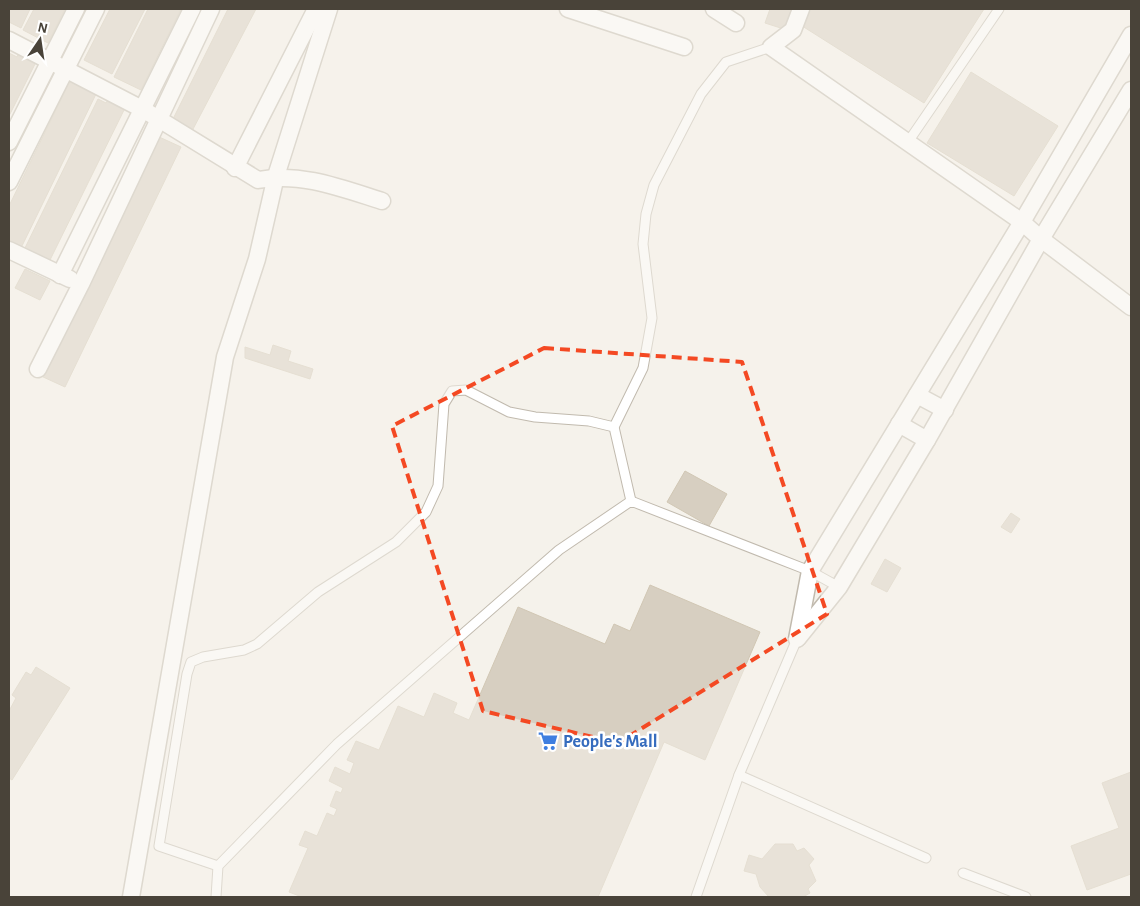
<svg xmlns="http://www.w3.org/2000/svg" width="1140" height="906" viewBox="0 0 1140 906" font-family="'Alegreya Sans',sans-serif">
<rect width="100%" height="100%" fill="#f5f2eb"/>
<!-- building -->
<g fill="#d7cfc1" stroke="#d1c7b4">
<polygon points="9,9 30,9 21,28 9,22"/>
<polygon points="34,9 65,9 48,43 23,30"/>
<polygon points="110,9 145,9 112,74 84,60"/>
<polygon points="148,9 181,9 141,90 114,77"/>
<polygon points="228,9 256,9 192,131 173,119"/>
<polygon points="770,9 797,9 790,31 765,23"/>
<polygon points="809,9 984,9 924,103 799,24"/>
<polygon points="19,52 37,60 9,116 9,53 17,57"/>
<polygon points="971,72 1058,126 1014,196 927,143"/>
<polygon points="71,79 97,92 20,250 9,245 9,206"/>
<polygon points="109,98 126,106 49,262 24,250 98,99 106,103"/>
<polygon points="157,136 181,147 65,387 41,376"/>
<polygon points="25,269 50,281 40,300 15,288"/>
<polygon points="273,345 291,351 288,361 313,369 310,379 245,358 245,347 270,355"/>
<polygon points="685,471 727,494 709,526 667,502"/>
<polygon points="1011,513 1020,519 1011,533 1001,527"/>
<polygon points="885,559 901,568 887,592 871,584"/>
<polygon points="650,585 760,632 705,760 664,742 598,897 302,897 289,892 308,848 299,845 305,831 317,836 327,813 334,816 337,809 330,806 336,791 341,793 343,788 329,781 335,767 350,774 354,763 347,760 356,741 379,750 398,706 424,717 434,693 457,703 453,713 469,720 518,607 605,644 614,624 630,631"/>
<polygon points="36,667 70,688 12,780 9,778 9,711 16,698 12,695 26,672 31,675"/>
<polygon points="1131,772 1131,874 1087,890 1071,846 1119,828 1102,783"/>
<polygon points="775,844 793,844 797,851 804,848 814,859 809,865 816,881 808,889 810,893 803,897 769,897 760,887 756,874 744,871 749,855 762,859"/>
</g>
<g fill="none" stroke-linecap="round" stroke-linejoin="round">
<defs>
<g id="service">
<polyline points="908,142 999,9"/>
<polyline points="614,427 643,368 652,318 643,244 646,214 654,185 701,94 726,62 771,47"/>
<polyline points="739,775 926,858"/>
<polyline points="218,866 159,846 187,674 191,662 203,657 244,650 257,644 318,592 396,542 426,512 438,486 444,404 452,391 466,390 509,412 535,417 589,421 614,427 631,501"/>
<polyline points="963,873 1026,897"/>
<polyline points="216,897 218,866 337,744 559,550 631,501 810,571 839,587"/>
<polyline points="696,897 739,775 797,639"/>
</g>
<g id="minor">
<polyline points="568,9 684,47"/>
<polyline points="714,9 736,23"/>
<polyline points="801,9 793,30 771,47 1022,222 1041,239 1131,307"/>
<path d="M9 40 144 110 258 180C301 172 341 188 382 201"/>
<polyline points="9,142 76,9"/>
<polyline points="235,168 316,9"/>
<polyline points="9,182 96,9"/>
<polyline points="9,250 70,279"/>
<polyline points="60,275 192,9"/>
<polyline points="38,369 81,284 211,9"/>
<polyline points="917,395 945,410"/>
<polyline points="899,424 927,440"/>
<polyline points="798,638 839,587 927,440 1041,239 1131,90"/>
<polyline points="797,639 810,571 1022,222 1131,35"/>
<polyline points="131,897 225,357 257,259 276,176 329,9"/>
</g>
</defs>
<!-- service casing -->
<use href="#service" stroke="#c1baae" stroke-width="11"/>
<!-- minor casing -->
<use href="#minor" stroke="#c1baae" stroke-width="19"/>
<!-- service -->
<use href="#service" stroke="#fff" stroke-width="9"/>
<!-- minor -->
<use href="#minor" stroke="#fff" stroke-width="16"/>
</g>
<!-- marked area -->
<path d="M0 0H1140V906H0ZM544 348 742 362 827 614 618 743 483 711 392 426Z" fill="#f5f2eb" fill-opacity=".55" fill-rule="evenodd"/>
<path fill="none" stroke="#f44923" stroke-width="4" stroke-dasharray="10 6" stroke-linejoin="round" d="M544 348 742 362 827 614 618 743 483 711 392 426Z"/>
<!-- icons -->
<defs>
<symbol id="supermarket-bare" viewBox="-9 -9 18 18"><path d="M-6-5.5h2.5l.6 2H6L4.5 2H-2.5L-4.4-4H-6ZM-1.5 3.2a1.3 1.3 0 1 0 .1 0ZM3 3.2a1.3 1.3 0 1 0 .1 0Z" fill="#3f7fe0" stroke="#fff" stroke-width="2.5" paint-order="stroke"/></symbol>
</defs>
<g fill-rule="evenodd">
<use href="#supermarket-bare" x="534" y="727" width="28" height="28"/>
</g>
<g text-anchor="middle" stroke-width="5" stroke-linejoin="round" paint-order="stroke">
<!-- shop labels -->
<g font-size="18" font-weight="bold" fill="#366cbe" stroke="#fff" text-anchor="start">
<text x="563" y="747">People's Mall</text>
</g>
</g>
<!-- border -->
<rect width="1140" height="906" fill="none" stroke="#494339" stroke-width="20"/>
<!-- north arrow -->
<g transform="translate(40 40) rotate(13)" stroke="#ffffff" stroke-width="4" paint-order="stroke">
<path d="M0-4L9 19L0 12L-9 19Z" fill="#494339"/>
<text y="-8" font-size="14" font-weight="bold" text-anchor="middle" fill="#494339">N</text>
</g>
</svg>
